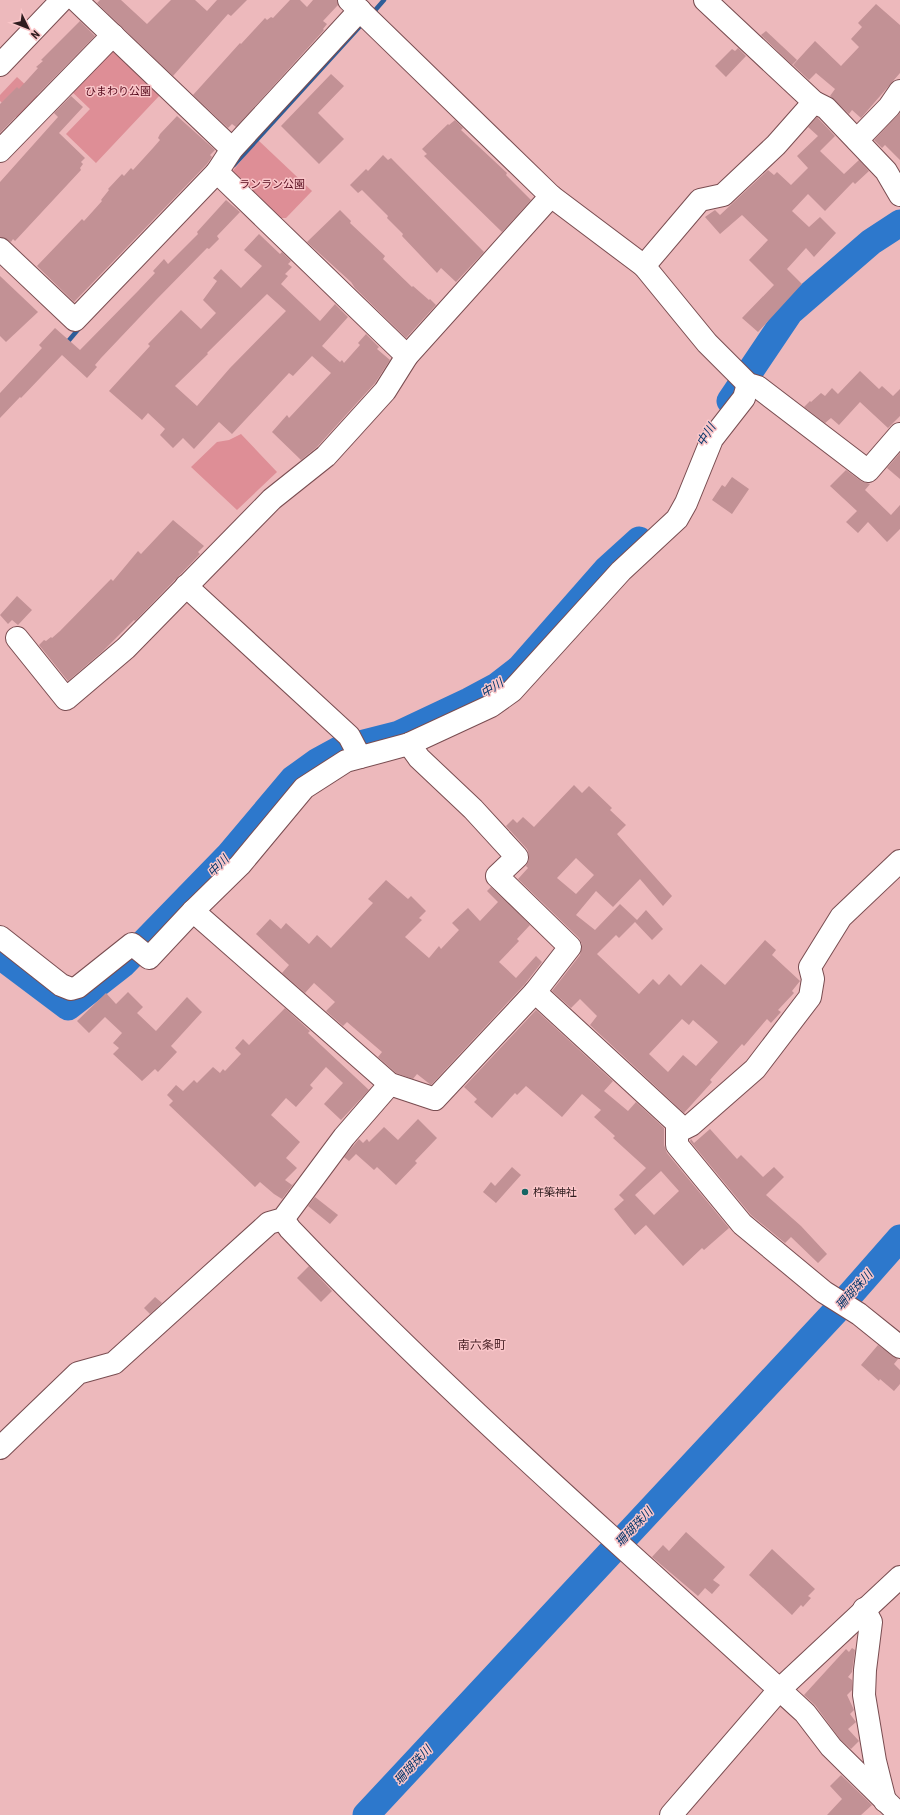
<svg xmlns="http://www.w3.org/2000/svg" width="900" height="1815" viewBox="0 0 900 1815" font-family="'Roboto Condensed','Noto Sans JP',sans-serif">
<rect width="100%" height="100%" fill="#edb9bc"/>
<!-- green -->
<g fill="#de8e96">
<polygon points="107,50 123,51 156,82 160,95 96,163 66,134 90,109 69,89"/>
<polygon points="17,77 43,101 22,122 0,101 0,95"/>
<polygon points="258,140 312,191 286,218 276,218 231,173"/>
<polygon points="241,434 277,472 237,510 191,467 217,442 229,440"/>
</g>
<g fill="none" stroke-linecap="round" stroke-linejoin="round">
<!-- stream -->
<g stroke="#2e5d98" stroke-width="4.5">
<polyline points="371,15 384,0"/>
<polyline points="234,165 363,23"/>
<polyline points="65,345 81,326"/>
</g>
<!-- river -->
<g stroke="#2d78cc" stroke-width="27">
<polyline points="730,401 790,312 871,242 900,223"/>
<polyline points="0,956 68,1007 123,964 229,855 293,779 318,761 340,749 399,734 469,701 497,686 520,668 607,569 639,540"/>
<polyline points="366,1815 834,1313 900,1238"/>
</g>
</g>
<!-- building -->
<g fill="#c29195" fill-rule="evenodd">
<polygon points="100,0 121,0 147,24 171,0 195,0 207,11 217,0 247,0 231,16 228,14 173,76 97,3"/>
<polygon points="290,0 300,0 307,7 313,0 337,0 338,5 323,21 327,24 323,29 324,30 236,127 232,124 228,128 193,95 240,43 241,44 265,18 267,20 271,17 273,18"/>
<polygon points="876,4 900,25 900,73 861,118 852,110 849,114 830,96 835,89 816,73 809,80 793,65 815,41 841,66 859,47 851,39 862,27 858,23"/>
<polygon points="80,21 95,36 0,133 0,104 17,87 19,89 38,68 36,67 43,61 41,60"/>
<polygon points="766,31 797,60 792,65 761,35"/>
<polygon points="738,48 746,56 726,77 715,66 732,49 735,51"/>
<polygon points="331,74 344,86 318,113 344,139 319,164 281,126"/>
<polygon points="71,96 83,107 59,133 85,158 81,162 83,164 80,168 81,170 15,241 13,239 11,242 0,237 0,182 58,117 54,113"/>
<polygon points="900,113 900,160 885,145 882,148 874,140"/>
<polygon points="177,116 215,150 210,155 212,157 207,164 74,302 37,266 82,219 84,221 102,201 101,200 109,190 108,189 122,174 124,176 131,168 133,170 153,148 160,140 158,138 160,134"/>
<polygon points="817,117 835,136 820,151 822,153 844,174 859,160 869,171 855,184 853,182 825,211 808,194 792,211 809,227 820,217 836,233 814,257 806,248 787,269 802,284 758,332 742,318 774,285 749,260 768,240 742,215 720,234 705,217 715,210 720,215 768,170 774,175 777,172 791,185 808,168 797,156 818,136 808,127"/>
<polygon points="455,120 463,128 461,130 507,173 506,175 531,200 502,232 424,156 427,154 422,149 448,124 449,125"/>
<polygon points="383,155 388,160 391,158 484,252 456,282 441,268 437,273 402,236 403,234 387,218 388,216 362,190 358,193 350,185 366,169 368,171"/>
<polygon points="226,200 240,212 217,236 219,239 209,249 207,248 156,300 101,358 95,365 97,367 87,378 62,355 21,398 20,397 0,418 0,393 42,348 39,345 55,328 80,350 138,291 155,273 153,271 164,259 168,264 198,234 197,232"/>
<polygon points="340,210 351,221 350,223 385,256 383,259 412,287 413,286 429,300 430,299 436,305 406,338 355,288 351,282 307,242"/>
<path d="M259 234 280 254 282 252 291 261 288 264 292 267 285 274 288 276 281 284 320 321 335 304 348 317 322 346 340 362 342 360 344 363 360 345 358 343 366 334 379 347 377 349 390 360 375 383 317 447 301 460 272 432 287 415 289 418 331 373 312 356 293 376 289 373 232 434 219 422 194 449 183 438 173 448 160 435 165 429 148 413 142 420 109 391 150 346 148 344 181 310 201 329 216 313 203 300 217 281 213 278 221 269 241 288 262 266 244 250ZM267 294 286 311 230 368 197 406 175 386 208 354 207 353Z"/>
<polygon points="0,276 38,312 6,342 0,336"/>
<polygon points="860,371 879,389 882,386 893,396 900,389 900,416 888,428 860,402 839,425 831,418 825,423 804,407 810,401 811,402 821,393 825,396 832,388 838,394"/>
<polygon points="900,453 900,479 887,468"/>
<polygon points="846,470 861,481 870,484 865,490 891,515 900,505 900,529 887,542 868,522 858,533 846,522 857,511 830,486"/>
<polygon points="732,477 749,489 732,514 712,500 722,485 725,487"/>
<polygon points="173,520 204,546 198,552 200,554 135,621 134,620 103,651 68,681 39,645 44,640 46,641 51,637 52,638 60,631 111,579 113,581 138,551 141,554"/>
<polygon points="17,596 32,610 18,625 12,620 8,624 0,615"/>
<path d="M574 785 582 793 589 786 612 808 610 810 626 825 617 834 672 896 663 906 640 879 613 907 596 891 576 915 595 930 620 904 637 920 646 910 663 929 652 940 635 922 619 938 616 935 597 954 639 994 653 979 659 985 669 974 681 986 701 964 725 985 765 940 776 950 772 955 800 981 792 991 794 993 778 1010 781 1012 771 1023 767 1019 744 1046 742 1044 710 1080 712 1082 684 1113 590 1025 597 1016 580 999 571 1008 552 991 580 955 582 944 579 938 518 879 528 868 526 866 529 860V854L527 849 506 826 513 819 517 823 523 817 534 827ZM576 858 594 875 576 894 557 878ZM682 1019 689 1025 693 1020 718 1042 696 1066 683 1055 668 1072 649 1054Z"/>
<polygon points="386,880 408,899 411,896 426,911 419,918 422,920 405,937 429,958 439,946 441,949 459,930 452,923 468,908 480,921 498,902 487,891 491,887 530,925 517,939 519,941 499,962 516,978 536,956 542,962 525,984 431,1085 417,1074 413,1079 396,1073 378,1057 382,1052 347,1022 343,1026 326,1011 335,1002 314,983 305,993 282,973 289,965 256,934 270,919 281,929 286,923 309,944 317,935 331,948 373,903 368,899"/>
<polygon points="128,992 143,1007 137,1013 156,1031 187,997 202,1012 171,1046 177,1052 158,1072 155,1069 142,1081 113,1054 119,1048 113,1043 122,1033 105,1017 89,1033 77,1021 106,993 116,1004"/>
<polygon points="285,1008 310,1031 308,1033 369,1090 341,1120 324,1104 343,1083 326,1067 310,1085 313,1088 296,1107 286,1098 271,1115 300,1142 286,1158 297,1168 285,1180 292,1185 295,1182 282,1199 274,1194 260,1182 255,1187 169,1105 173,1101 167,1095 176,1085 183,1091 194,1080 197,1083 213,1067 220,1073 223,1069 225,1071 241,1054 235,1048 243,1039 249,1045"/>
<path d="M536 1010 613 1081 604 1091 628 1111 636 1102 664 1128V1145L667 1153 729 1228 704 1250 702 1248 683 1266 646 1225 635 1235 614 1209 624 1200 619 1195 646 1168 613 1138 615 1136 594 1117 601 1110 582 1094 562 1117 526 1086 517 1095 515 1093 492 1118 474 1102 477 1099 464 1087ZM661 1171 679 1191 654 1215 635 1195Z"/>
<polygon points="418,1119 437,1138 415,1161 417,1163 396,1185 377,1167 374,1170 356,1154 349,1161 344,1157 359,1139 363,1143 367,1139 369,1142 384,1127 398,1140"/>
<polygon points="710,1129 737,1159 741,1155 763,1177 774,1167 784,1177 766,1195 801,1226 827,1254 818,1263 791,1237 785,1243 751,1215 690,1141 691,1139 694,1143"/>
<polygon points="512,1167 521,1175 496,1203 483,1192 491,1182 495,1186"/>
<polygon points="315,1197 338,1215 330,1224 308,1206"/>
<polygon points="309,1266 332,1291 321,1302 297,1278"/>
<polygon points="155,1297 162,1303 150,1314 144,1308"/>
<polygon points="878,1345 898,1359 894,1364 900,1370 900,1384 894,1391 880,1379 879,1381 861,1365"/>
<polygon points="686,1532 725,1567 713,1580 720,1585 712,1594 705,1588 698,1596 652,1557 663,1545 669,1551"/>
<polygon points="772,1549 815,1589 808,1596 811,1598 803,1607 801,1605 792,1615 749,1575"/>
<polygon points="852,1648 855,1650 852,1672 848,1677 852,1680 852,1690 847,1695 854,1710 850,1714 856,1722 848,1729 859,1741 851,1749 840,1739 815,1705 804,1695 846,1649 849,1652"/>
<polygon points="841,1775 872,1805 861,1815 827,1815 842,1799 830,1786"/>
</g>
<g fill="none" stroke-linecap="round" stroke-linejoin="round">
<defs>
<g id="minor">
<polyline points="76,0 232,149"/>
<polyline points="349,0 551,196 644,266 707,343 748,384 758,387 868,471 900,434"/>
<polyline points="705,0 814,102 826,108 886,171 900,195"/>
<polyline points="0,65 62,0"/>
<polyline points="857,140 889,107 900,91"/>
<polyline points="0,151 113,35"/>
<polyline points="217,172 407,356"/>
<polyline points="0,249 75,320 217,172 232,149 360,10"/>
<polyline points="644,266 700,200 723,195 776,145 814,102"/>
<polyline points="186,586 349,736 360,757"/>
<polyline points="17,638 66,699 126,648 272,499 326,456 385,391 407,356 551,196"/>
<polyline points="193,911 390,1084 435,1099 535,992 570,947 497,876 517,857 473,809 419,758 409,744"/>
<polyline points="0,937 61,985 71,989 78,987 132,944 149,958 193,911 240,865 304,788 346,761 409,744 491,706 512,691 621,571 677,519 686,503 712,439 744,398 748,384"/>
<polyline points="535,992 677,1123 677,1145 742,1224 824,1292 859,1314 900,1347"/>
<polyline points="677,1132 691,1125 755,1069 810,997 813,979 810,967 841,917 900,861"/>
<path d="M283 1219 290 1229C453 1400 631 1553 805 1713L831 1747 900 1815"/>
<polyline points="0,1448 78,1373 114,1363 269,1223 283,1219 344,1137 390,1084"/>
<polyline points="864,1609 871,1622 865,1670 864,1695 875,1761 885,1801"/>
<polyline points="671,1815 779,1690 900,1577"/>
</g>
</defs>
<!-- minor casing -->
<use href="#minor" stroke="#794d51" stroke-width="24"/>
<!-- minor -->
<use href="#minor" stroke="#fff" stroke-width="22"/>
</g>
<!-- markers -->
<circle fill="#166564" stroke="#fac6c9" stroke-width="1.5" cx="525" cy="1192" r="4"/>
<g text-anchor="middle" stroke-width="3" stroke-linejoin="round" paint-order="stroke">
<!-- park labels -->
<g font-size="11" fill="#570b1d" stroke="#fac6c9">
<text x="118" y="95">ひまわり公園</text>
<text x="272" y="188">ランラン公園</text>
</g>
<!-- poi labels -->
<g font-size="11" fill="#301d1f" stroke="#fac6c9" text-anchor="start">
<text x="533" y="1196">杵築神社</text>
</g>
<!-- water labels -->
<g font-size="12" font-style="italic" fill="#00356a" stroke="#fac6c9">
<text transform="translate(706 435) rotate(-58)" y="4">中川</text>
<text transform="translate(492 688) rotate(-32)" y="4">中川</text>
<text transform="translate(218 866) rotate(-46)" y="4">中川</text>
<text transform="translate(854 1290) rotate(-48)" y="4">珊瑚珠川</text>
<text transform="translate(634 1527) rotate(-47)" y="4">珊瑚珠川</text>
<text transform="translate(413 1765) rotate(-47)" y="4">珊瑚珠川</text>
</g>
<!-- neighbourhood labels -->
<g font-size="12" fill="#451e23" stroke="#fac6c9">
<text x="482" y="1349">南六条町</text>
</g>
</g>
<!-- north arrow -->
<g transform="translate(28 28) rotate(133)" stroke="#fac6c9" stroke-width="3" paint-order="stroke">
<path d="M0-3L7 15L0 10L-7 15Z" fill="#301d1f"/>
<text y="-6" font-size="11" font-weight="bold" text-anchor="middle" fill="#301d1f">N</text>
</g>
</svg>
